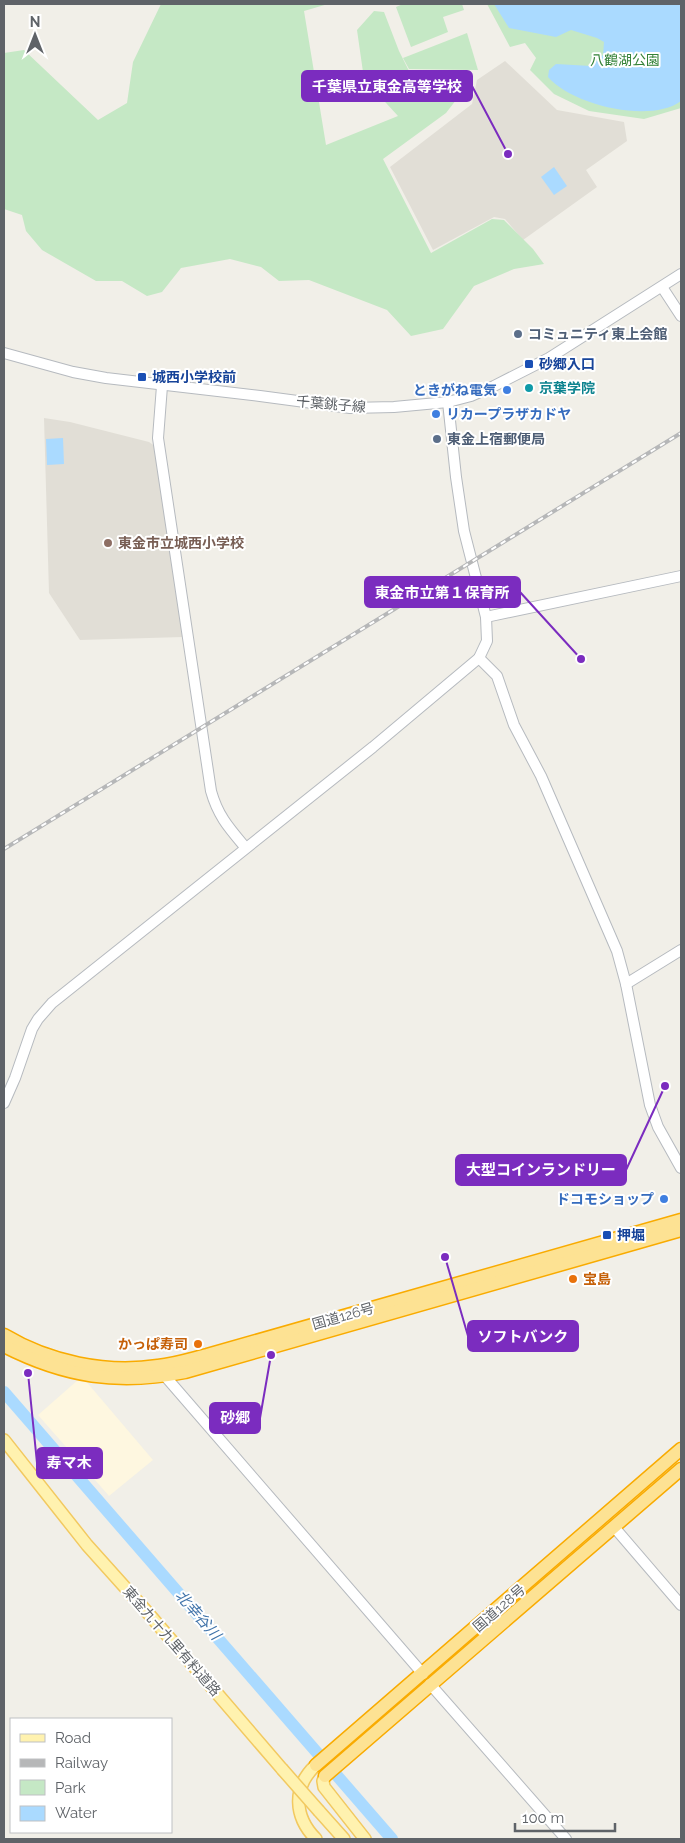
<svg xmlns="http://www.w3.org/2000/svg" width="685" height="1843" viewBox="0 0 685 1843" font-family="Raleway,'Noto Sans JP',sans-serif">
<rect width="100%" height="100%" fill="#f1efe8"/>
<!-- commercial -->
<polygon fill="#fef7e0" points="79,1379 85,1380 153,1460 109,1496 38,1415"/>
<!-- education -->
<g fill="#e1ded6">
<polygon points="505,61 557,110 624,122 627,141 586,170 597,187 523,240 505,219 494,217 433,250 390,167 472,104 477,80"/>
<polygon points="44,418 70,422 149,442 156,447 183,637 80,640 49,593"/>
</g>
<!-- green -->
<g fill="#c5e8c5">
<polygon points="161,4 328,4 304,11 326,145 398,116 364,79 357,30 374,11 384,12 399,51 409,71 471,71 470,82 446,113 383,159 431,253 492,219 504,220 533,249 544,264 514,269 474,286 443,329 411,336 387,310 309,280 279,281 261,267 230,259 181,268 162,292 147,296 122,281 96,281 42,250 26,231 22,215 4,209 4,53 24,50 98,120 127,103 133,62"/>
<polygon points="403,4 462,4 464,10 443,17 448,32 411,47 396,7"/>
<polygon points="487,4 681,4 681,108 644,119 589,111 554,94 530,70 536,58 525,43 510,47"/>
<polygon points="467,33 478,70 409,69 403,58"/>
</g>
<!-- water -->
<g fill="#aadaff">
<path d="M494 4H681V101C650 124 572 105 548 77L549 70 556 64 591 66 603 55 604 42 597 38 571 30 556 37 509 28Z"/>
<polygon points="554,167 567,186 554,195 541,177"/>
<polygon points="63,438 64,464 47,465 46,439"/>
</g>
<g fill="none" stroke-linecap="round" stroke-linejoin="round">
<!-- river -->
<polyline stroke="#aadaff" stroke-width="12" points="4,1392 392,1839"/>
<defs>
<g id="secondary">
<polyline points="662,287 681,316"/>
<polyline points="4,353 73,372 106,378 260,396 350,408 394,407 448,402 471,396 494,386 549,358 681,274"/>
<path d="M162 386 158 438 211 791C218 816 229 828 245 847"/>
<polyline points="486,617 681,576"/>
<polyline points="479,658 497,676 514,725 541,776 617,951 626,984 650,1105 658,1127 681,1168"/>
<polyline points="626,984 681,950"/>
<polyline points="4,1103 15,1078 32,1029 38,1019 52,1003 373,747 479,658 487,641 486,617 464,531 456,477 448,402"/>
<polyline points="165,1376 423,1674"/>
<polyline points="614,1527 681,1605"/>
<polyline points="430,1684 566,1839"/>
</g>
<g id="primary">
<polyline points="4,1440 87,1545 148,1613 282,1769"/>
<path d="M316 1765C292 1787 294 1817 316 1839"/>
<polyline points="325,1776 323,1781 324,1787 365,1839"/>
<polyline points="319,1811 344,1839"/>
</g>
<g id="highway">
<path d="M4 1335C49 1362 106 1374 158 1366 175 1364 191 1359 207 1355L681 1220"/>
<path d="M4 1346C65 1377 118 1385 185 1372L681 1230"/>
<polyline points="316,1765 681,1449"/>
<polyline points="325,1776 681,1469"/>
</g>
</defs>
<!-- secondary casing -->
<use href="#secondary" stroke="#b6babf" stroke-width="12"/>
<!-- primary casing -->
<use href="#primary" stroke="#f2c960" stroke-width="14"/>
<!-- highway casing -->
<use href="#highway" stroke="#f9ab00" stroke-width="15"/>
<!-- secondary -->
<use href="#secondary" stroke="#fff" stroke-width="10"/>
<!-- primary -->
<use href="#primary" stroke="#fff2af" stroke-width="11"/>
<!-- highway -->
<use href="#highway" stroke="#fde293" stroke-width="12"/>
<defs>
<polyline id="rail" points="4,849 681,433"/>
</defs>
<!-- rail casing -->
<use href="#rail" stroke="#b6b7b8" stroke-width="4"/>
<!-- rail -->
<use href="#rail" stroke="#fff" stroke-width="2" stroke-dasharray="5.5" stroke-linecap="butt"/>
<defs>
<polyline id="primary-bridge" points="282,1769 319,1811"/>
</defs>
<!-- primary-bridge casing -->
<use href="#primary-bridge" stroke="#f2c960" stroke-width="14" stroke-linecap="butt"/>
<!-- primary-bridge -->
<use href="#primary-bridge" stroke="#fff2af" stroke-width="11"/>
</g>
<!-- markers -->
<g fill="#5c6f8a" stroke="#fff" stroke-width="2">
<circle cx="518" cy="334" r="5"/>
<circle cx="437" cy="439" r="5"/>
</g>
<g fill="#1a4fb4" stroke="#fff" stroke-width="2">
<rect x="524" y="359" width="10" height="10" rx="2.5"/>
<rect x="137" y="372" width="10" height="10" rx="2.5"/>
<rect x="602" y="1230" width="10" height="10" rx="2.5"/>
</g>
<circle fill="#0f9aa8" stroke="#fff" stroke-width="2" cx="529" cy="388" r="5"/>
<g fill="#3f7fe0" stroke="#fff" stroke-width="2">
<circle cx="507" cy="390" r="5"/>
<circle cx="436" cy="414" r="5"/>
<circle cx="664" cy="1199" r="5"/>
</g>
<circle fill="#8d6e63" stroke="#fff" stroke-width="2" cx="108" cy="543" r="5"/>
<g fill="#e8710a" stroke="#fff" stroke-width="2">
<circle cx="573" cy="1279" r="5"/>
<circle cx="198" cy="1344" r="5"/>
</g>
<g text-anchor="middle" stroke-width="4" stroke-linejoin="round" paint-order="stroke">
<!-- park labels -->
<g font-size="14" fill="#348238" stroke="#fff">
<text x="625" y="65">八鶴湖公園</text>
</g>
<!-- service labels -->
<g font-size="14" font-weight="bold" fill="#4e5e75" stroke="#fff" text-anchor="start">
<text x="528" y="339">コミュニティ東上会館</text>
<text x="447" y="444">東金上宿郵便局</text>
</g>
<!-- transit labels -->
<g font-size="14" font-weight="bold" fill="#164399" stroke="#fff" text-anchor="start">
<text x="539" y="369">砂郷入口</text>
<text x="152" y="382">城西小学校前</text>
<text x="617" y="1240">押堀</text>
</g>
<!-- culture labels -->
<g font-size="14" font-weight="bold" fill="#0d838f" stroke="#fff" text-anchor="start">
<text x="539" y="393">京葉学院</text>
</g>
<!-- shop labels -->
<g font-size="14" font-weight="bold" fill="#366cbe" stroke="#fff" text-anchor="end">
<text x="497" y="395">ときがね電気</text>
<text x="446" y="419" text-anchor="start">リカープラザカドヤ</text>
<text x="654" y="1204">ドコモショップ</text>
</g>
<!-- street labels -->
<g font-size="14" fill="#5f6368" stroke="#fff">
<text transform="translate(331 404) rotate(5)" y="5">千葉銚子線</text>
<text transform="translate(343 1316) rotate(-16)" y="5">国道126号</text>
<text transform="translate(499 1608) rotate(-41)" y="5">国道128号</text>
<text transform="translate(172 1641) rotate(49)" y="5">東金九十九里有料道路</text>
</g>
<!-- education labels -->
<g font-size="14" font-weight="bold" fill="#785e54" stroke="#fff" text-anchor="start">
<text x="118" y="548">東金市立城西小学校</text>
</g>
<!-- food labels -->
<g font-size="14" font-weight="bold" fill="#c56008" stroke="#fff" text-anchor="start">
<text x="583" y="1284">宝島</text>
<text x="188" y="1349" text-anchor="end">かっぱ寿司</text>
</g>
<!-- water labels -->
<g font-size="15" font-style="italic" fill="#4174aa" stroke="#fff">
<text transform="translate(198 1615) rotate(49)" y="5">北幸谷川</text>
</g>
</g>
<!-- callouts -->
<path fill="none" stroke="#7b2cbf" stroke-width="2" d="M508 154L472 86M581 659L520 592M665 1086L626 1170M445 1257L468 1336M271 1355L260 1418M28 1373L37 1463"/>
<g fill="#7b2cbf" stroke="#fff" stroke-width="2">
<circle cx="508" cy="154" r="5"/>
<circle cx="581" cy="659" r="5"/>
<circle cx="665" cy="1086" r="5"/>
<circle cx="445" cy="1257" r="5"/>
<circle cx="271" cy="1355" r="5"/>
<circle cx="28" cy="1373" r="5"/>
</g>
<g fill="#7b2cbf" stroke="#7b2cbf" stroke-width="2">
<rect x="302" y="71" width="170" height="30" rx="5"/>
<rect x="365" y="577" width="155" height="30" rx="5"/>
<rect x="456" y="1155" width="170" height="30" rx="5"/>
<rect x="468" y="1321" width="110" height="30" rx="5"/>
<rect x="210" y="1403" width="50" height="30" rx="5"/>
<rect x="37" y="1448" width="65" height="30" rx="5"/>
</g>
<g font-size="15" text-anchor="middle" font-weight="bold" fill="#fff">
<text x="387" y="92">千葉県立東金高等学校</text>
<text x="442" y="598">東金市立第１保育所</text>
<text x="541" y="1175">大型コインランドリー</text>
<text x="523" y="1342">ソフトバンク</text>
<text x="235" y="1423">砂郷</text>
<text x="69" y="1468">寿マ木</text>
</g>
<!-- border -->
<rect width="685" height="1843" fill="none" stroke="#5f6368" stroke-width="10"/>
<!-- legend -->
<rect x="10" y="1718" width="162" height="115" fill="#ffffff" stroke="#bfc1c3"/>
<rect x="20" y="1734" width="25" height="8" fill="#fff2af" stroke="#bfc1c3"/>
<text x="55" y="1743" font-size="15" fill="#5f6368">Road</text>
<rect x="20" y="1759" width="25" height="8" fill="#b6b7b8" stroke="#bfc1c3"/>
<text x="55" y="1768" font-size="15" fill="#5f6368">Railway</text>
<rect x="20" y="1780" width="25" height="15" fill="#c5e8c5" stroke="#bfc1c3"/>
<text x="55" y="1793" font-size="15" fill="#5f6368">Park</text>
<rect x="20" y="1806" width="25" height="15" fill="#aadaff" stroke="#bfc1c3"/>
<text x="55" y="1818" font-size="15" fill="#5f6368">Water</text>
<!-- north arrow -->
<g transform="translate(35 35)" stroke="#ffffff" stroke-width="4" paint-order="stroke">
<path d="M0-4L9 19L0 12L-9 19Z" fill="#5f6368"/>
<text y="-8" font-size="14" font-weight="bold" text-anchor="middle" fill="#5f6368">N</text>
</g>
<!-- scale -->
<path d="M515 1823v8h100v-8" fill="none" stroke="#5f6368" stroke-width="2.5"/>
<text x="522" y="1823" font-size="15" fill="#5f6368" stroke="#ffffff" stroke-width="4" paint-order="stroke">100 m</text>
</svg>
